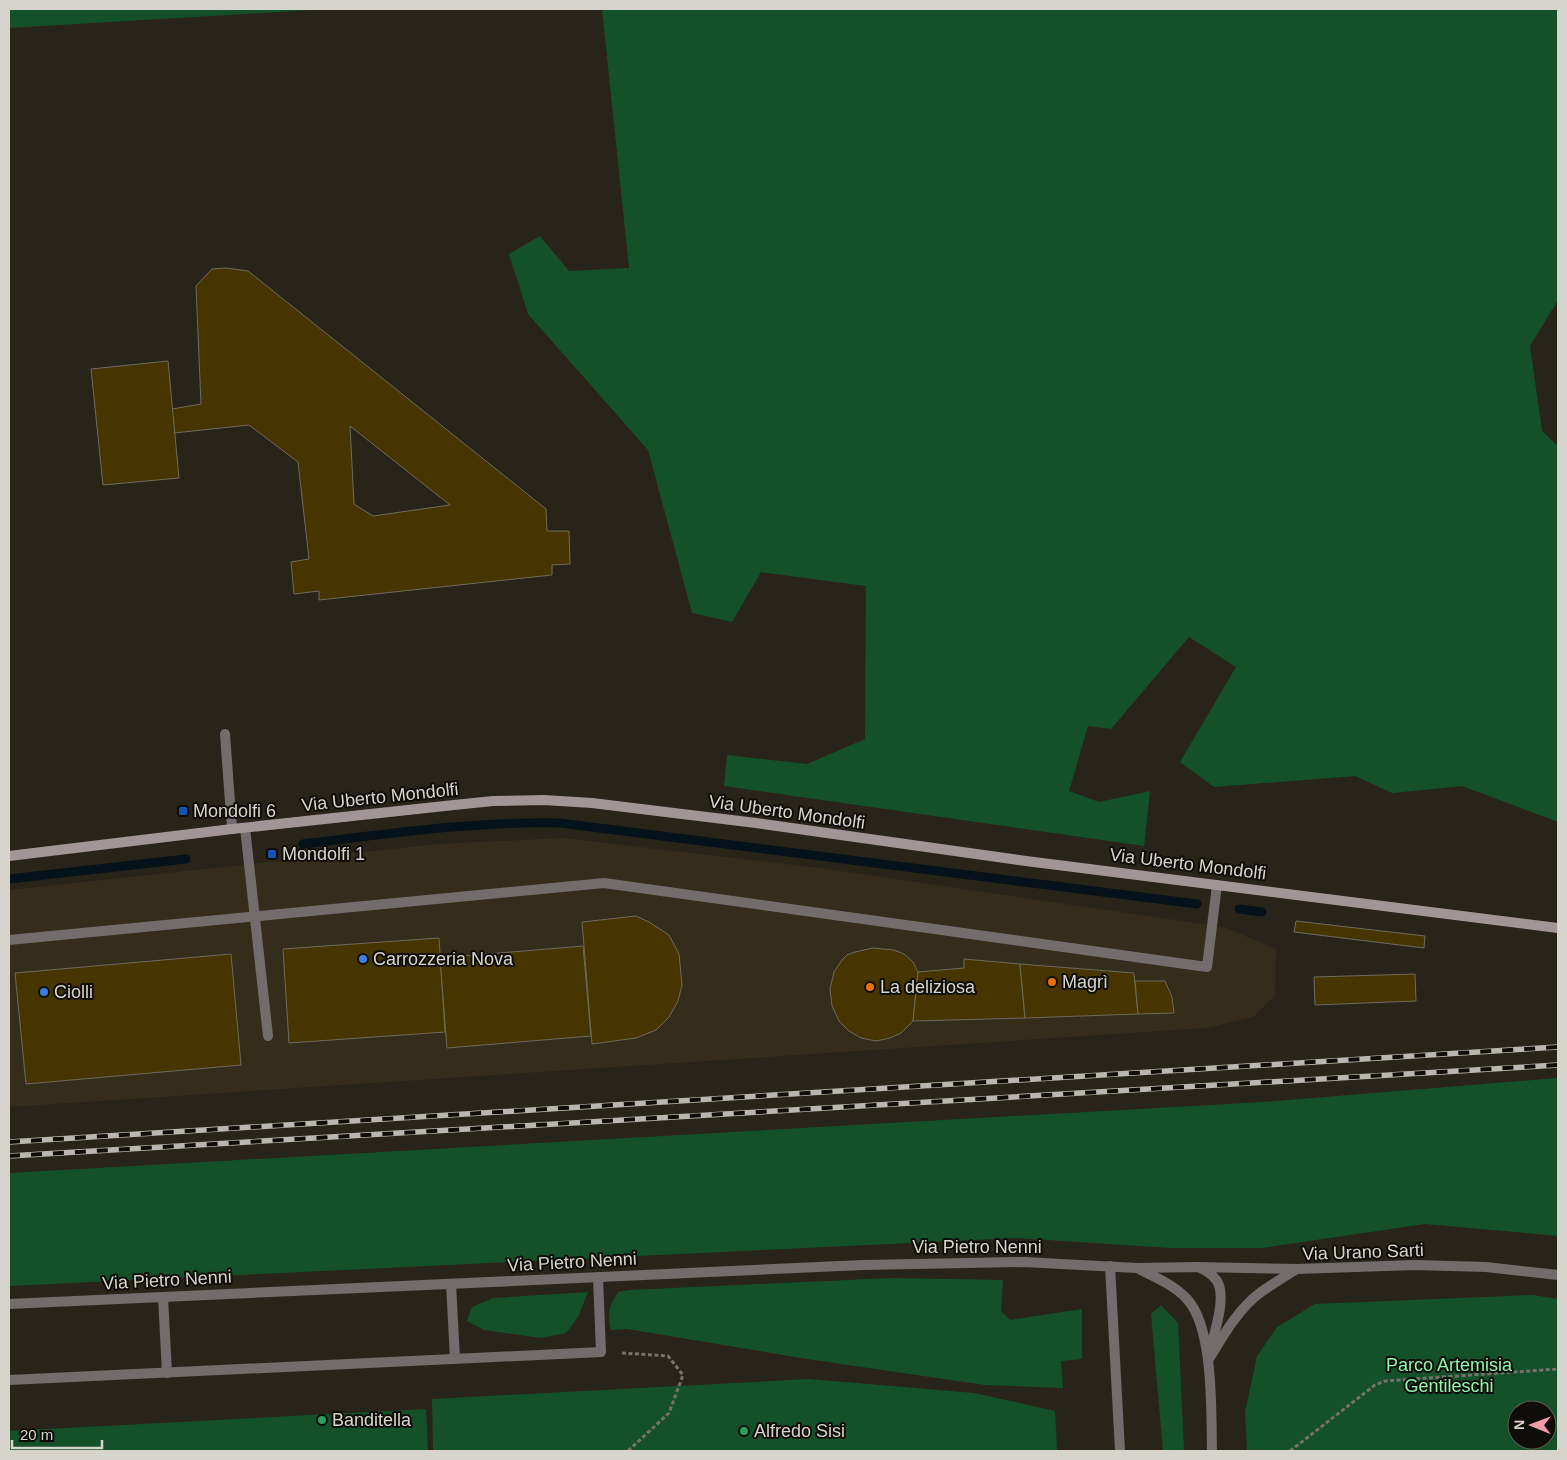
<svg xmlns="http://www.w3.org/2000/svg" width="1567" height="1460" viewBox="0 0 1567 1460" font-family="Arial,sans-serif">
<rect width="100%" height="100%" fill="#292419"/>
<!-- built -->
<polygon fill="#342d1c" points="563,838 820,868 1223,927 1276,949 1275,995 1253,1017 1206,1028 9,1107 9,890 438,844"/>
<!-- green -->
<g fill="#145128" fill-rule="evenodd">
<polygon points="9,9 328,9 9,28"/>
<polygon points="602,9 1558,9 1558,300 1530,346 1542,431 1558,446 1558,822 1462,786 1392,793 1355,776 1214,787 1180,762 1236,667 1189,637 1111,729 1088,726 1069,791 1099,802 1150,791 1144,846 724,786 727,755 807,764 865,739 866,586 761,572 732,622 692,613 648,450 528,314 509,254 540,236 569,271 629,268"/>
<polygon points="1558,1078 1558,1236 1425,1224 1262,1248 1171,1248 1016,1238 9,1286 9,1173 1263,1102"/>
<path d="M891 1278 1003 1280 1001 1311 1010 1320 1082 1309V1359L1061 1361 1063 1388 985 1385 807 1359 627 1329 611 1330C607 1314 609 1306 618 1292L629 1290Z"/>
<polygon points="588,1292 578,1317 566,1333 541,1338 484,1330 467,1321 472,1307 493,1298"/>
<path d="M1533 1295 1558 1299V1451H1247L1245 1412 1257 1356 1277 1327 1315 1304ZM1517 1410H1547V1440H1517Z"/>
<polygon points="1161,1305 1178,1323 1184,1451 1163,1451 1151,1314"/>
<polygon points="809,1379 974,1393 1055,1411 1057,1451 433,1451 432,1399"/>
<polygon points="426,1409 428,1451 9,1451 9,1431"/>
</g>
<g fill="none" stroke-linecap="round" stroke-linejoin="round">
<!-- stream -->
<g stroke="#061219" stroke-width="9">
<path d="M303 844C388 834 474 821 560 823L1197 904"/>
<polyline points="9,879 186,859"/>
<polyline points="1239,909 1262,912"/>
</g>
</g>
<!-- building -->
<g fill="#473500" stroke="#6f6a5e" fill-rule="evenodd">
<path d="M226 268 248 271 546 509 547 531H569L570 564 552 565V575L319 600V591L294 594 291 562 309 559 298 462 249 425 174 433 172 409 201 404 196 286 212 269ZM350 426 450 505 373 516 354 504Z"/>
<polygon points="168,361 179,478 103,485 91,369"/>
<polygon points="636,916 649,922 669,935 679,954 682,985 678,1001 669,1017 656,1030 636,1038 592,1044 582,922"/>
<polygon points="1296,921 1425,936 1424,948 1294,932"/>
<polygon points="439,938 445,1032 289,1043 283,949"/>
<polygon points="583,946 591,1036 447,1048 440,958"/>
<polygon points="873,948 894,950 904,954 913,962 918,972 913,1021 901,1033 890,1038 876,1041 861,1038 849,1031 839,1021 832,1006 830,989 834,972 842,960 847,955 855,952"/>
<polygon points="231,954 241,1065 26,1084 15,973"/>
<polygon points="964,959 1020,964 1025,1018 913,1021 918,972 964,968"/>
<polygon points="1020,964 1134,973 1138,1014 1025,1018"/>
<polygon points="1415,974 1416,1001 1315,1005 1314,977"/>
<polygon points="1135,981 1165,981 1172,997 1174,1013 1138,1014"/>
</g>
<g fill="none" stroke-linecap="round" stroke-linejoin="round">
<!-- path -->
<g stroke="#77736a" stroke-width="3" stroke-dasharray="4 2.5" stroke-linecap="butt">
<polyline points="622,1353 668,1356 683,1375 669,1413 628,1451"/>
<polyline points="1290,1451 1375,1385 1385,1381 1558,1369"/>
</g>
<!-- lane -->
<g stroke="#736c6d" stroke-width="10">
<polyline points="225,734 232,829"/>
<polyline points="245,828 268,1036"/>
<polyline points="9,940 604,883 1207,967 1217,885"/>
<polyline points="1110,1266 1120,1451"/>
<polyline points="451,1284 455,1359"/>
<polyline points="163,1297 167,1373"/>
<polyline points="9,1380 601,1352 598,1277"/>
</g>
<!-- street -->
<g stroke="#736c6d" stroke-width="10">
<path d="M1198 1267C1205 1270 1213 1275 1217 1281 1227 1298 1214 1333 1210 1351"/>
<path d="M1139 1269C1155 1277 1174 1285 1187 1299 1214 1328 1211 1412 1212 1451"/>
<polyline points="9,1304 863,1265 1024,1262 1137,1268 1196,1267 1297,1269 1415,1265 1486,1267 1558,1275"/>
<path d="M1209 1359C1223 1336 1238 1309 1261 1292 1273 1284 1285 1276 1297 1269"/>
</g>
<!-- secondary -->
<polyline stroke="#a09597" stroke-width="10" points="9,856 232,829 454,805 493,801 544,800 592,803 756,823 1026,861 1558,928"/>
<defs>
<g id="rail">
<polyline points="9,1142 1558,1047"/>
<polyline points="9,1156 1558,1065"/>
</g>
</defs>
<!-- rail casing -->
<use href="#rail" stroke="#bab7b0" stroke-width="5.5"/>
<!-- rail -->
<use href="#rail" stroke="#0f0d09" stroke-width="4" stroke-dasharray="11" stroke-linecap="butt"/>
</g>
<!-- markers -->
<g fill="#1a4fb4" stroke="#0f0d09" stroke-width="2">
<rect x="178" y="806" width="10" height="10" rx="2.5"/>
<rect x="267" y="849" width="10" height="10" rx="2.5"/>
</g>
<g fill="#3f7fe0" stroke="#0f0d09" stroke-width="2">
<circle cx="363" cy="959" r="5"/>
<circle cx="44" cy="992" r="5"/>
</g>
<g fill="#e8710a" stroke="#0f0d09" stroke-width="2">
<circle cx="1052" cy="982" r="5"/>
<circle cx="870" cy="987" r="5"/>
</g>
<g fill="#2e9e5b" stroke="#0f0d09" stroke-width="2">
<circle cx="322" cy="1420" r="5"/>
<circle cx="744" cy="1431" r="5"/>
</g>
<g text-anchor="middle" stroke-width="4" stroke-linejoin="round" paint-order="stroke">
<!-- street labels -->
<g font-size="18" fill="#d7d4cd" stroke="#0f0d09">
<text transform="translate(380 797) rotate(-6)" y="6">Via Uberto Mondolfi</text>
<text transform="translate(787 812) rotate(8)" y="6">Via Uberto Mondolfi</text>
<text transform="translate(1188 864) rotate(7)" y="6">Via Uberto Mondolfi</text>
<text x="977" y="1253">Via Pietro Nenni</text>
<text transform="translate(1363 1252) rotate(-2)" y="6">Via Urano Sarti</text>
<text transform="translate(572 1262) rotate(-3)" y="6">Via Pietro Nenni</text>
<text transform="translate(167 1280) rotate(-3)" y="6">Via Pietro Nenni</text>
</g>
<!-- poi labels -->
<g font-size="18" fill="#d7d4cd" stroke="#0f0d09" text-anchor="start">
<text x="193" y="817">Mondolfi 6</text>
<text x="282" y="860">Mondolfi 1</text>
<text x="373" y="965">Carrozzeria Nova</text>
<text x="1062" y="988">Magrì</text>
<text x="880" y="993">La deliziosa</text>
<text x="54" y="998">Ciolli</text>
<text x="332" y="1426">Banditella</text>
<text x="754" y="1437">Alfredo Sisi</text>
</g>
<!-- park labels -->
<g font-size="18" fill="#90f7a8" stroke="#0f0d09">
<text x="1449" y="1371">Parco Artemisia<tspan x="1449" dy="21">Gentileschi</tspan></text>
</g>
</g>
<!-- border -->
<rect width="1567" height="1460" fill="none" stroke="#d7d4cd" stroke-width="20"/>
<!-- north arrow -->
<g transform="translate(1532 1425) rotate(271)"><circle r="24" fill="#0f0d09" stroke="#5f5d57"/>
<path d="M0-4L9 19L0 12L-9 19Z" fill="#f39aaa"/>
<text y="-8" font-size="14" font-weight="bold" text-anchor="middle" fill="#d7d4cd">N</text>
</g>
<!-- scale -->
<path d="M12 1440v8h90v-8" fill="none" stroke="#d7d4cd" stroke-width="2.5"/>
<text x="20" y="1440" font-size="15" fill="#d7d4cd" stroke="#0f0d09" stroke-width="4" paint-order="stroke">20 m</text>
</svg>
